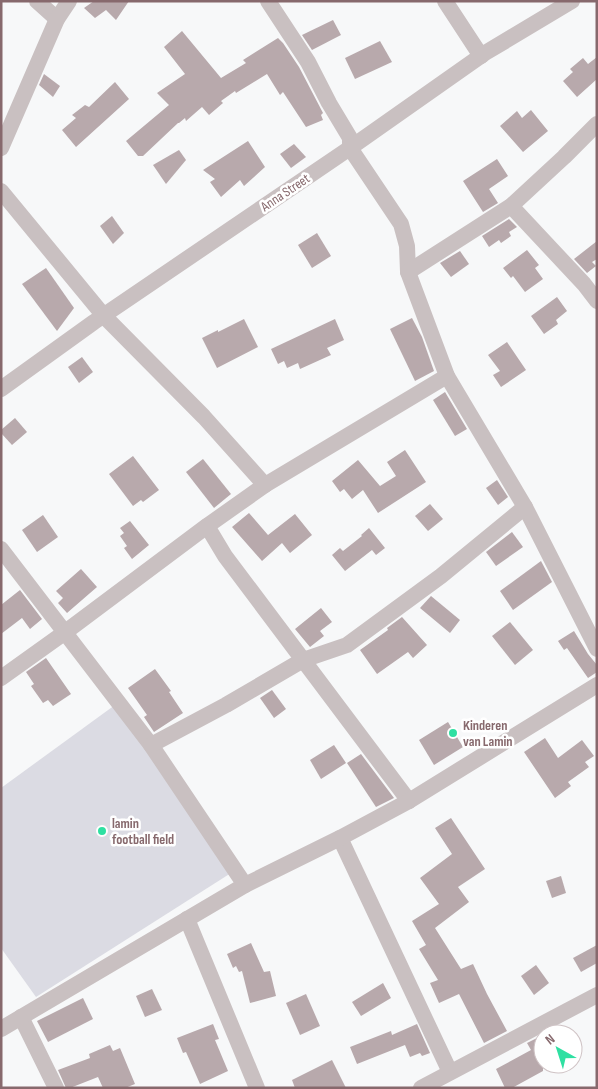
<svg xmlns="http://www.w3.org/2000/svg" width="598" height="1089" viewBox="0 0 598 1089" font-family="'Sofia Sans Condensed',sans-serif">
<rect width="100%" height="100%" fill="#f7f8f9"/>
<!-- green -->
<polygon fill="#dbdbe3" points="115,705 231,873 36,997 1,948 1,788"/>
<!-- building -->
<g fill="#b8a9ac">
<polygon points="94,1 129,1 116,20 106,10 95,18 84,8"/>
<polygon points="333,20 341,35 312,50 302,35"/>
<polygon points="182,31 221,78 246,63 243,60 278,38 283,43 299,67 323,113 321,115 323,120 306,127 283,92 280,95 267,74 236,93 235,91 221,101 223,103 209,115 202,107 186,121 185,118 179,123 178,123 143,156 138,156 126,141 169,105 157,93 185,74 164,47"/>
<polygon points="380,41 392,62 355,79 345,58"/>
<polygon points="597,57 597,79 577,97 563,81 573,72 570,69 583,58 588,64"/>
<polygon points="44,74 60,86 53,97 39,85"/>
<polygon points="115,82 129,99 76,147 62,130 76,118 72,115 85,105 89,107"/>
<polygon points="531,110 548,131 523,152 500,126 517,111 522,118"/>
<polygon points="248,141 265,167 244,186 240,180 221,197 210,182 215,179 203,170"/>
<polygon points="294,144 306,157 291,168 280,154"/>
<polygon points="179,150 186,160 166,184 153,165"/>
<polygon points="497,159 508,176 489,189 498,203 483,212 463,181"/>
<polygon points="112,216 124,233 113,244 100,226"/>
<polygon points="509,219 517,227 509,232 511,236 501,243 499,240 489,247 482,236"/>
<polygon points="317,233 331,256 312,268 298,245"/>
<polygon points="597,241 597,259 592,262 596,266 587,273 574,259"/>
<polygon points="527,250 539,265 535,268 543,279 525,292 513,276 511,278 503,268"/>
<polygon points="460,251 469,264 451,277 440,263"/>
<polygon points="46,268 74,308 57,331 22,284"/>
<polygon points="557,297 567,311 556,320 558,324 544,334 531,316"/>
<polygon points="412,318 422,337 434,371 415,381 390,329"/>
<polygon points="244,319 258,347 217,368 202,338 218,330 218,332"/>
<polygon points="335,319 344,340 327,348 331,355 300,369 298,363 287,368 284,361 278,364 271,349"/>
<polygon points="507,342 526,370 501,387 493,375 500,371 488,355"/>
<polygon points="82,357 93,372 79,383 68,367"/>
<polygon points="445,392 467,429 455,436 433,400"/>
<polygon points="15,418 27,432 12,445 1,433 1,430"/>
<polygon points="405,450 426,482 378,513 363,490 352,499 344,489 340,492 332,481 358,460 380,486 396,476 387,462"/>
<polygon points="133,456 159,490 143,502 141,500 133,506 109,474"/>
<polygon points="203,459 231,494 214,508 186,472"/>
<polygon points="497,480 508,497 498,505 486,488"/>
<polygon points="430,504 443,519 428,531 415,516"/>
<polygon points="249,513 268,535 295,514 312,535 290,553 282,543 262,561 232,527"/>
<polygon points="43,515 58,537 37,552 22,530"/>
<polygon points="130,521 149,545 132,559 124,548 127,546 120,536 124,533 120,528"/>
<polygon points="369,528 385,548 376,555 372,550 345,571 332,555 340,548 343,551 362,536 361,535"/>
<polygon points="512,532 523,547 496,566 486,552"/>
<polygon points="541,561 552,582 513,610 500,591"/>
<polygon points="81,569 97,587 67,613 58,603 63,598 56,591"/>
<polygon points="20,590 42,619 30,629 22,618 1,634 1,605"/>
<polygon points="431,596 460,620 450,633 420,608"/>
<polygon points="321,608 332,622 320,631 324,636 310,647 295,629"/>
<polygon points="402,617 427,645 413,658 408,652 377,674 360,650 388,630 387,628"/>
<polygon points="510,622 533,650 515,665 492,636"/>
<polygon points="574,631 588,654 597,665 597,672 588,678 567,648 564,650 558,641"/>
<polygon points="46,658 71,694 53,706 48,700 43,703 31,686 34,684 26,672"/>
<polygon points="155,669 171,691 169,692 183,713 154,732 144,717 147,715 128,688"/>
<polygon points="272,690 286,709 274,718 260,698"/>
<polygon points="448,722 463,747 434,765 419,740"/>
<polygon points="545,738 558,758 582,740 594,756 585,762 589,767 568,782 571,786 555,798 524,752"/>
<polygon points="334,745 346,763 321,779 310,760"/>
<polygon points="361,754 394,798 376,807 347,763"/>
<polygon points="451,818 485,869 458,887 469,902 435,928 461,969 473,964 487,994 507,1031 484,1043 459,994 439,1003 430,983 438,980 419,949 426,945 412,921 439,904 420,878 452,854 435,828"/>
<polygon points="561,876 566,893 552,898 546,881"/>
<polygon points="251,943 264,972 270,971 276,996 250,1003 242,971 239,972 236,966 233,968 227,954"/>
<polygon points="597,945 597,963 581,972 573,958"/>
<polygon points="536,965 549,983 534,995 521,976"/>
<polygon points="383,983 391,998 361,1016 352,1002"/>
<polygon points="152,989 162,1010 145,1017 136,996"/>
<polygon points="306,994 320,1026 300,1035 286,1003"/>
<polygon points="83,998 93,1019 48,1042 37,1021"/>
<polygon points="213,1024 219,1039 215,1040 228,1071 200,1084 186,1052 183,1053 177,1038"/>
<polygon points="417,1024 430,1053 422,1056 420,1053 410,1057 405,1045 357,1064 350,1047 391,1031 392,1035"/>
<polygon points="543,1035 543,1071 512,1088 505,1088 496,1069 531,1050 527,1043"/>
<polygon points="110,1045 113,1051 120,1048 135,1084 125,1088 103,1088 98,1077 70,1088 66,1088 58,1070 90,1058 89,1054"/>
<polygon points="332,1060 346,1088 295,1088 292,1080"/>
</g>
<g fill="none" stroke-linecap="round" stroke-linejoin="round">
<!-- minor -->
<g stroke="#c9c0c1" stroke-width="16">
<polyline points="37,1 57,19"/>
<polyline points="268,1 308,62 329,103 350,138 350,148 401,224 407,246 408,272 447,376 525,507 597,649"/>
<polyline points="445,1 481,56"/>
<polyline points="1,148 57,19 69,1"/>
<polyline points="1,191 104,316 204,417 265,485"/>
<polyline points="511,206 584,284 597,301"/>
<polyline points="408,272 511,206 564,157 597,124"/>
<polyline points="1,389 94,322 350,148 485,53 572,1"/>
<polyline points="207,526 225,556 409,801"/>
<polyline points="1,549 151,745 245,885"/>
<polyline points="1,678 64,633 207,526 265,485 447,376"/>
<polyline points="151,745 226,705 303,660 347,645 441,576 525,507"/>
<polyline points="340,838 450,1072"/>
<polyline points="187,919 257,1088"/>
<polyline points="21,1017 56,1088"/>
<polyline points="1,1029 245,885 340,838 409,801 597,685"/>
<polyline points="421,1088 597,995"/>
</g>
</g>
<!-- markers -->
<g fill="#2fe0a2" stroke="#fff" stroke-width="2">
<circle cx="453" cy="733" r="5"/>
<circle cx="102" cy="831" r="5"/>
</g>
<g text-anchor="middle" stroke-width="5" stroke-linejoin="round" paint-order="stroke">
<!-- street labels -->
<g font-size="14" fill="#87696d" stroke="#fff">
<text transform="translate(285 192) rotate(-34)" y="5">Anna Street</text>
</g>
<!-- poi labels -->
<g font-size="14" font-weight="bold" fill="#87696d" stroke="#fff" text-anchor="start">
<text x="463" y="730">Kinderen<tspan x="463" dy="16">van Lamin</tspan></text>
<text x="112" y="828">lamin<tspan x="112" dy="16">football field</tspan></text>
</g>
</g>
<!-- border -->
<rect width="598" height="1089" fill="none" stroke="#87696d" stroke-width="5"/>
<!-- north arrow -->
<g transform="translate(558 1049) rotate(321)"><circle r="24" fill="#ffffff" stroke="#cfc3c5"/>
<path d="M0-4L9 19L0 12L-9 19Z" fill="#2fe0a2"/>
<text y="-8" font-size="14" font-weight="bold" text-anchor="middle" fill="#87696d">N</text>
</g>
</svg>
